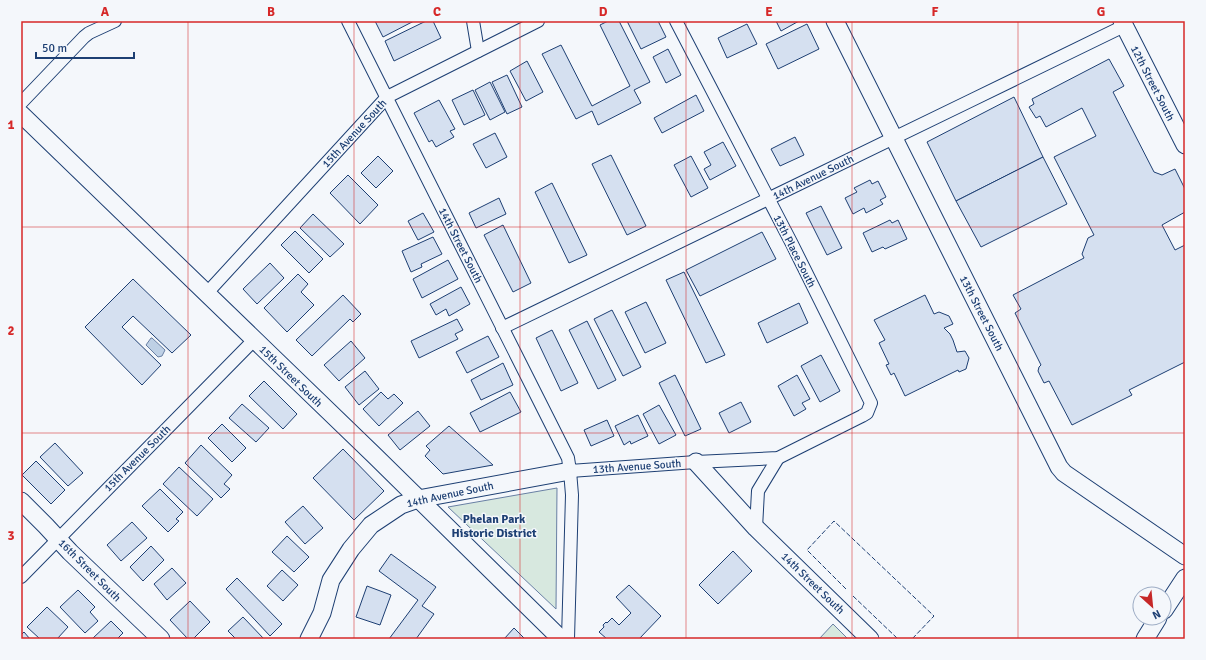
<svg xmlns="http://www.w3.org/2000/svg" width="1206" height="660" viewBox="0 0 1206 660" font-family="Signika,sans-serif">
<rect width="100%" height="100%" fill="#f4f7fb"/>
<!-- green -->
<g fill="#d7e8df" stroke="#687fa3">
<polygon points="557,488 556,609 448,507"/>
<polygon points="833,624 848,639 819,639"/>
</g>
<!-- water -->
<polygon fill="#bed0e5" stroke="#687fa3" points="151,338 152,338 165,350 162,356 158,357 146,345"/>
<!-- building -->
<g fill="#d5e0f0" stroke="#1d3f73">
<polygon points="375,21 414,21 383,37"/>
<polygon points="426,21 433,21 441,38 394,61 385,41"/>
<polygon points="608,21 619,21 650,82 634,90 641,103 598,125 592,111 576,119 542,54 561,45 592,106 630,86 600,25"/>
<polygon points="627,21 658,21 666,37 641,49"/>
<polygon points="776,21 799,21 781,31"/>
<polygon points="747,24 757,44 727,58 718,38"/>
<polygon points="807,24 819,49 778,69 766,44"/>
<polygon points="668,49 681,75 666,83 653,57"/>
<polygon points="1109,59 1124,86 1113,92 1154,172 1162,175 1175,169 1185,189 1185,212 1162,225 1175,250 1185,245 1185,362 1129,390 1132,395 1072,425 1049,381 1044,383 1038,371 1039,367 1041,365 1015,313 1021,309 1013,295 1084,258 1082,254 1088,238 1094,235 1054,157 1096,136 1082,108 1046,127 1040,116 1036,118 1029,107 1034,104 1032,99"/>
<polygon points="527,61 543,92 526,101 510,71"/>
<polygon points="507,75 522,107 507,114 492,82"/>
<polygon points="490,82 505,112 490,120 475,90"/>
<polygon points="473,90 485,115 464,125 452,100"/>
<polygon points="696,95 704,111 662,133 654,118"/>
<polygon points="1014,97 1043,157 956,201 927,142"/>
<polygon points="439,100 455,129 450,131 454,137 436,147 432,140 429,142 414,113"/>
<polygon points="495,133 507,157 486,168 473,144"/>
<polygon points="795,137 804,155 780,166 771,149"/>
<polygon points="723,142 736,166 710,180 704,169 711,165 704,152"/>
<polygon points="611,155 646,226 627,235 592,164"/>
<polygon points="378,156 393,171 376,188 361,173"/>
<polygon points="691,156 708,188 691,197 674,165"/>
<polygon points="1043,157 1067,204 981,247 956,201"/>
<polygon points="348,175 378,205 360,224 330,193"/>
<polygon points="870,180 872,184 878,181 886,197 880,200 883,204 866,213 864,208 853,214 845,198 857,192 854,188"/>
<polygon points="552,183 587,255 569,263 535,192"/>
<polygon points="499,198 506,214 476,228 469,213"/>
<polygon points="821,206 842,248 827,255 806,213"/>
<polygon points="423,213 434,232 418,240 408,221"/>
<polygon points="313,214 344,244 330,257 300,228"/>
<polygon points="890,220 892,223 898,220 907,239 885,249 883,247 872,252 863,233"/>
<polygon points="503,225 531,283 513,292 484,235"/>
<polygon points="295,231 323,259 309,273 281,245"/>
<polygon points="762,232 776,259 700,296 686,270"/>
<polygon points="433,237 442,254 421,264 422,267 411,272 402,251"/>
<polygon points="448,260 458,279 422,298 413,279"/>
<polygon points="270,263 284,278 257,304 243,289"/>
<polygon points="684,272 725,355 706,363 666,280"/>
<polygon points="298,274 308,284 301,292 314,305 287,332 264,308"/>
<polygon points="133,279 191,335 172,353 133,316 122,327 161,365 142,385 85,327"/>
<polygon points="461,287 470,304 449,316 446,309 436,315 430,304"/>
<polygon points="343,295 361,314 353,322 350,319 312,356 296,340"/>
<polygon points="925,295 934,314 939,312 949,316 953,324 944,328 950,334 953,340 957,352 965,351 969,358 966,369 959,372 958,370 905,396 894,373 891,375 886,365 889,364 879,343 885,340 874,320"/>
<polygon points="646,302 666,343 645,353 625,312"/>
<polygon points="799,303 808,323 767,343 758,323"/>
<polygon points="612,310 641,367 623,376 594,319"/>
<polygon points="457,319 463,330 455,334 458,339 419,358 411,341"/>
<polygon points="587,321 616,380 598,389 569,330"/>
<polygon points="552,330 578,383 561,391 536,338"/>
<polygon points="488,336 499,357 467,373 456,352"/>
<polygon points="351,341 365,358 339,381 324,365"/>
<polygon points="821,355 840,391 820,402 801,366"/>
<polygon points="503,363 513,385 481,400 471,380"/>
<polygon points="365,371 379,389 359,405 345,387"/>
<polygon points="675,375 701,429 685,436 659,383"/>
<polygon points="797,375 810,399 802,403 806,409 794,416 778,386"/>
<polygon points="264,381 297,414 283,429 249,396"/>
<polygon points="381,392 388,399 394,394 403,403 379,426 363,409"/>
<polygon points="510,392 521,412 480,432 470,413"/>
<polygon points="741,402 751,422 729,433 719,413"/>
<polygon points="242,404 269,428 256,442 229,418"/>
<polygon points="659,405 676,435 659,444 643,414"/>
<polygon points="418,411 430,426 400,450 388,435"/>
<polygon points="638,415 648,436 631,444 630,441 624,445 615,426"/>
<polygon points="607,420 614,436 591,446 584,430"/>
<polygon points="222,424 246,448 232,462 208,438"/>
<polygon points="449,426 493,465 443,474 425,456 430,450 426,446"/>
<polygon points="55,443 83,473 68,486 40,457"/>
<polygon points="201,445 232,475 224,484 230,489 221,498 185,463"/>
<polygon points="343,449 384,491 354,520 313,478"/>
<polygon points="36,461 65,490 51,504 22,475"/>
<polygon points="179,467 213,499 197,516 163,484"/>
<polygon points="160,489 183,512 176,519 179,521 168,532 142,506"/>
<polygon points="303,506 323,528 305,544 285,522"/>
<polygon points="132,522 147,538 121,561 107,545"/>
<polygon points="287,536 309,557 294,572 272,552"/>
<polygon points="151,546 164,560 143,581 130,567"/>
<polygon points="733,551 752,571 718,604 699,585"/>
<polygon points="391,554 436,587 422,606 434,614 416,639 389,639 418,600 379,571"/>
<polygon points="172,568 186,583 167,600 154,584"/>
<polygon points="282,570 298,585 283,601 267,586"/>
<polygon points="237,578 282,624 270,636 226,589"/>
<polygon points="629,585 661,616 639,639 607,639 599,632 604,627 603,625 606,622 607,623 612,618 619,625 631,613 616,597"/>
<polygon points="367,586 391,595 380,625 356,617"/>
<polygon points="78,590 95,607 90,612 98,621 85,633 60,607"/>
<polygon points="190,601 210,622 193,639 188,639 170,620"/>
<polygon points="47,607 68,627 57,639 40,639 27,627"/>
<polygon points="243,617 264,639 236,639 228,631"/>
<polygon points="111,621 123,633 117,639 92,639"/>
<polygon points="514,628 525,639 504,639"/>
<polygon points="24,632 30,639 21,639 21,635"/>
</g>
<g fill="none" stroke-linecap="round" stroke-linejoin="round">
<defs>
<g id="street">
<polyline points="348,21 568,458 570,471 572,495 568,639"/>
<polyline points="473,21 478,51"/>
<polyline points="21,103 84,37 89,33 115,21"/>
<polyline points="207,293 387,97 538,21"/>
<path d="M502 328C710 227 917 127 1124 26"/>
<polyline points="570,471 696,462 778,458 862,416 867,413 871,403 792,244 676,21"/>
<polyline points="756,528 758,491 778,458"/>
<polyline points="21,577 254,340"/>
</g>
<g id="secondary">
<polyline points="835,21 1059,467 1064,473 1185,556"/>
<polyline points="1122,21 1185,145"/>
<polyline points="21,114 375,456 561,639"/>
<polyline points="696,462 756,528 870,639"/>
<polyline points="21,501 46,526 70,552 161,639"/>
<polyline points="1164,610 1185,578"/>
<polyline points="309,639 322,613 331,580 351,549 371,525 401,505 418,499 570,471"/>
<polyline points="1145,639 1158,618"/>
</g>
</defs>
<!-- street casing -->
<use href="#street" stroke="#1d3f73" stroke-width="14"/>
<!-- secondary casing -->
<use href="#secondary" stroke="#1d3f73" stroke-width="19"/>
<!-- street -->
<use href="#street" stroke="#f4f7fb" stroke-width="12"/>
<!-- secondary -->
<use href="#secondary" stroke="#f4f7fb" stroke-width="17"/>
<!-- fence -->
<g stroke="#1d3f73" stroke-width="1" stroke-dasharray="5 2" stroke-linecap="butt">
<polyline points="846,589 807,550 834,521 934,616 912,639"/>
<polyline points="853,596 898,639"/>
</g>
</g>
<!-- grid -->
<path fill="none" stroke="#d62828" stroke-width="1" stroke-opacity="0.55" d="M188 21V639M354 21V639M520 21V639M686 21V639M852 21V639M1018 21V639M21 227H1185M21 433H1185"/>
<g text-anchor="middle" stroke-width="3" stroke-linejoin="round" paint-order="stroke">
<!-- street labels -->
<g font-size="11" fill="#1d3f73" stroke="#f4f7fb">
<text transform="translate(1153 83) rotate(63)" y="4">12th Street South</text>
<text transform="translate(354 133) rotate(-47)" y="4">15th Avenue South</text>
<text transform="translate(813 177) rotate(-26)" y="4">14th Avenue South</text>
<text transform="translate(461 245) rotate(63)" y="4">14th Street South</text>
<text transform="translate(795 251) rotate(63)" y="4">13th Place South</text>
<text transform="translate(982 313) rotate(63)" y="4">13th Street South</text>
<text transform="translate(291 376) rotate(44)" y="4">15th Street South</text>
<text transform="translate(137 458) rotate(-45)" y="4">15th Avenue South</text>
<text transform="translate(637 466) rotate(-4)" y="4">13th Avenue South</text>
<text transform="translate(450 494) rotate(-12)" y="4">14th Avenue South</text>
<text transform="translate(90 570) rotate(45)" y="4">16th Street South</text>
<text transform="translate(813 583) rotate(44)" y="4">14th Street South</text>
</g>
<!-- neighbourhood labels -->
<g font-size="12" font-weight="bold" fill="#1d3f73" stroke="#f4f7fb">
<text x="494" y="523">Phelan Park<tspan x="494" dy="14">Historic District</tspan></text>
</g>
</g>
<!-- border -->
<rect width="1206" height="660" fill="none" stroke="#f4f7fb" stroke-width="44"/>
<!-- north arrow -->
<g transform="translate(1152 606) rotate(153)"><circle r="19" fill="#f4f7fb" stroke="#9eadc5"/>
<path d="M0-3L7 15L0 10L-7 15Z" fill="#c62828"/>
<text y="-6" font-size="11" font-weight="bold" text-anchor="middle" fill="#1d3f73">N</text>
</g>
<!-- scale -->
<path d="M36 52v6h98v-6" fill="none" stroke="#1d3f73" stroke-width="2"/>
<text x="42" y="52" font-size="12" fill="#1d3f73" stroke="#f4f7fb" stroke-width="3" paint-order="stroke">50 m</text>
<rect x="22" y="22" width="1162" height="616" fill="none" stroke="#d62828" stroke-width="1.5"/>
<g font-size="13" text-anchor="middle" font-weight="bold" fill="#d62828">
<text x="105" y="16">A</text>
<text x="271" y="16">B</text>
<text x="437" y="16">C</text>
<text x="603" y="16">D</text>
<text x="769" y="16">E</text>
<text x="935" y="16">F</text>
<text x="1101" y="16">G</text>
<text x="11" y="129">1</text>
<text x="11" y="335">2</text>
<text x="11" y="540">3</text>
</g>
</svg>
